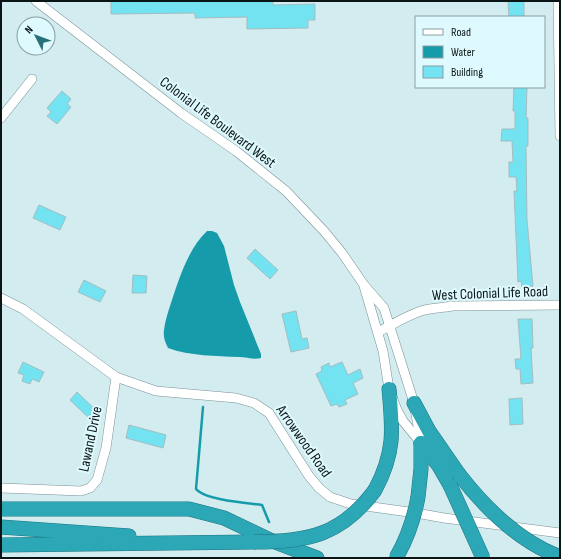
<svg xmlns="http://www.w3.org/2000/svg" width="561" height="559" viewBox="0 0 561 559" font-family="'Sofia Sans Condensed',sans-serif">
<rect width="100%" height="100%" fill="#d2ecf0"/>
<!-- water -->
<path fill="#169baa" d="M207 231H212L217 233 224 246 234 285 240 302 261 354V358C254 360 246 357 239 357 216 356 190 356 168 348 165 342 163 337 164 330 165 321 168 312 171 303 179 279 188 249 207 231Z"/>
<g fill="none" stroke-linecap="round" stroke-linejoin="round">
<!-- stream -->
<path stroke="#169baa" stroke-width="2.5" d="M203 407 196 489C205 500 247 503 262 505L269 522"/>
</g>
<!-- building -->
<g fill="#73e3f2" stroke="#a3bdc0">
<polygon points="111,1 273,1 273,5 315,4 315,20 308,20 308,28 247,29 247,17 195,18 195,13 111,14"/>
<polygon points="508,1 524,1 524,17 509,17"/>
<polygon points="514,87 527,87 526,118 528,118 528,146 526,146 527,220 533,286 522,287 521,281 518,282 514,191 517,191 516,177 509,177 509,162 513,162 512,141 501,141 502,129 515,129 515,111 513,111"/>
<polygon points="62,91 71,99 67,104 71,107 57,124 47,116 51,112 47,108"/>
<polygon points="39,205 66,217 60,230 33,218"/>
<polygon points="255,249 278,270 270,279 247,258"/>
<polygon points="133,275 147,276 146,293 132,293"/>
<polygon points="84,280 106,291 100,302 78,292"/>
<polygon points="296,311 302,339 307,338 309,348 291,352 282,314"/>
<polygon points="518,319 532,319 533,348 531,348 533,383 521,384 520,369 516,369 515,359 521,359"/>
<polygon points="23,362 44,372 39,382 32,379 30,384 22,381 24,375 18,373"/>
<polygon points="342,362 348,375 360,369 363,378 353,383 358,394 345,400 347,404 339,407 337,404 331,406 316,374 322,371 321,367 329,363 330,367"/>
<polygon points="77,392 102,416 95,424 70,400"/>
<polygon points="522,398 523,424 510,425 509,399"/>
<polygon points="129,425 166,435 163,448 126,438"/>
</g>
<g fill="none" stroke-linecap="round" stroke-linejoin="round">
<defs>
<g id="minor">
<polyline points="36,1 181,113 236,151 286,191 324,231 342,253 364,285 384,308 414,403 421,443"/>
<polyline points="558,1 560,136"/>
<polyline points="1,118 32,79"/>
<polyline points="364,286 383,351 389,389 397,410 403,421 421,443"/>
<polyline points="1,298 23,309 116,377 156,391 236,398 254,403 269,413 309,476 319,488 330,497 351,504 416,513 444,518 560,533"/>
<path d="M378 332C392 325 406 316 421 311 430 308 442 308 452 306L560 305"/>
<polyline points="1,488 81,491 90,488 97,480 106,448 116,377"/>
</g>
<g id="highway">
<polyline points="414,403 429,431 458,473"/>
<polyline points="421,443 439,466 450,485"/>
<path d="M375 490C395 453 393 430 389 389"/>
<polyline points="418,497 421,469 421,443"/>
<polyline points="1,509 189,509 224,518 270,540 317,558"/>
<polyline points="1,527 129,536"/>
<polyline points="1,545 254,542"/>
</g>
</defs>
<!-- minor casing -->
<use href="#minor" stroke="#7a9296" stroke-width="10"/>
<!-- highway casing -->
<use href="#highway" stroke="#20747e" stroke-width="15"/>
<!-- minor -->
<use href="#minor" stroke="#fff" stroke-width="9"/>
<!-- highway -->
<use href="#highway" stroke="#2ca7b6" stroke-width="14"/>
<defs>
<g id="highway-bridge">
<path d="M458 473C485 508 518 541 560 557"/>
<polyline points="450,485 483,558"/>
<path d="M254 542C308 542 342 535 375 490"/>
<path d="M396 558C407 539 414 519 418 497"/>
</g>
</defs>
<!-- highway-bridge casing -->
<use href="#highway-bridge" stroke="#20747e" stroke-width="15" stroke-linecap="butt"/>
<!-- highway-bridge -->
<use href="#highway-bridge" stroke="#2ca7b6" stroke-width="14"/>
</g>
<g text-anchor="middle" stroke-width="4" stroke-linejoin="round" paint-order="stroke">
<!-- street labels -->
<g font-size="15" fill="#0b1516" stroke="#dffafe">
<text transform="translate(218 122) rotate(37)" y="5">Colonial Life Boulevard West</text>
<text transform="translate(490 293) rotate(-2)" y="5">West Colonial Life Road</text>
<text transform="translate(90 439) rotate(-78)" y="5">Lawand Drive</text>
<text transform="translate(304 441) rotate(55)" y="5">Arrowwood Road</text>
</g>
</g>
<!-- border -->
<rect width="561" height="559" fill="none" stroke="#0b1516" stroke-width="4"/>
<!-- legend -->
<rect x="415" y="16" width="130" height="72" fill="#dffafe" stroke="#8a9ea1"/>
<rect x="423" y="29" width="20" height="6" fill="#ffffff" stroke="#8a9ea1"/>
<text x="451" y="36" font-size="12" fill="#0b1516">Road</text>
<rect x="423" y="46" width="20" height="12" fill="#169baa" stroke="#8a9ea1"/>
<text x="451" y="56" font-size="12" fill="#0b1516">Water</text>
<rect x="423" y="66" width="20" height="12" fill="#73e3f2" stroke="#8a9ea1"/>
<text x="451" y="76" font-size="12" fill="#0b1516">Building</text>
<!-- north arrow -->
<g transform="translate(36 36) rotate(312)"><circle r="19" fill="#dffafe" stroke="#8a9ea1"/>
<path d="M0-3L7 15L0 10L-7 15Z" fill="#28717a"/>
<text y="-6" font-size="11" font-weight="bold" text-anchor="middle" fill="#0b1516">N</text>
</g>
</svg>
